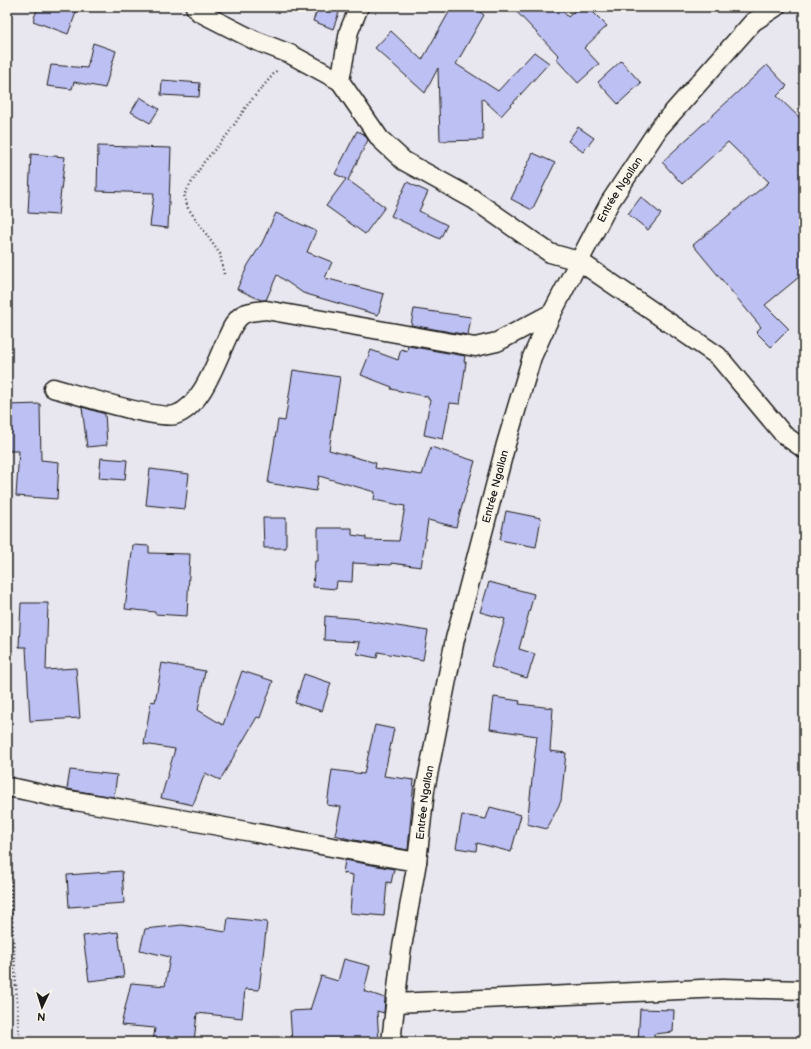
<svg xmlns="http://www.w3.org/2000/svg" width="811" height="1049" viewBox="0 0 811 1049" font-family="'Balsamiq Sans',sans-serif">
<rect width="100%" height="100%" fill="#e8e6ee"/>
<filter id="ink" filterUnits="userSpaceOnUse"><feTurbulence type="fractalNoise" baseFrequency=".025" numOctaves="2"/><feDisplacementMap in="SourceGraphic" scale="8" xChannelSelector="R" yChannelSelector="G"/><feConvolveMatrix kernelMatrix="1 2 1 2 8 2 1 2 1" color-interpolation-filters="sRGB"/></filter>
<g filter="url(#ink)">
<!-- building -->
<g fill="#bdc0f2" stroke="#1c1c1c">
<polygon points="38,7 78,7 68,34 33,21"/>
<polygon points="318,7 341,7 333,29 313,21"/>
<polygon points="452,7 473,7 484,15 456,64 498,91 534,52 549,63 501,116 482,98 483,140 440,141 438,68 425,93 375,48 391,31 422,60"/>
<polygon points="512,7 559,7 568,17 579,7 588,7 607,26 584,48 599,64 578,83 556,59 559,56"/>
<polygon points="93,43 116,51 105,88 74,82 72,89 47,86 51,65 87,68"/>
<polygon points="621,61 641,83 618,104 598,82"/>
<polygon points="767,65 787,86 777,96 804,122 804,273 765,305 789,329 771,347 756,332 761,327 693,245 769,182 728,142 682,184 662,162"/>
<polygon points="162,80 200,83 199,97 161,95"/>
<polygon points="140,97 159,109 150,123 131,112"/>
<polygon points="578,127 594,138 583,152 568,141"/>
<polygon points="357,131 364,134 368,140 348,180 385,207 365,234 326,206 346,179 335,174"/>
<polygon points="98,146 171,148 168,228 150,226 154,193 97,191"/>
<polygon points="533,153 555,163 532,210 511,199"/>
<polygon points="31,154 65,157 58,215 28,213"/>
<polygon points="407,182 428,192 419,211 447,225 440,239 391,216"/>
<polygon points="641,197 661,214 648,230 628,214"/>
<polygon points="276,213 316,231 307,252 332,262 325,278 384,294 378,315 303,293 277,275 266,300 261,300 237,289 248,265 262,243"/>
<polygon points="414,309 471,317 468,335 411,325"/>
<polygon points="408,346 465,356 464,362 466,362 460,404 450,403 443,439 424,435 430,400 428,399 428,397 391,389 392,387 361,375 371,350 398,360 401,349 407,351"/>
<polygon points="293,370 340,377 329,450 376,463 375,468 422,475 431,447 475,461 456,527 428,520 421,567 391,563 391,565 353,563 352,582 337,581 336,589 313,587 315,561 318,561 318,528 352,528 352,535 366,537 366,540 399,541 405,506 374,500 375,492 319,476 316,491 268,483 278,420 285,421"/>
<polygon points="40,404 41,460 59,462 57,499 16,496 19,451 9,451 8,405"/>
<polygon points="82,407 105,414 107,445 87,447"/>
<polygon points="101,458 127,460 125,480 99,478"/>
<polygon points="150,469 189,474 185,509 146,505"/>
<polygon points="506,511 541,518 536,547 500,540"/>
<polygon points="263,518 286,518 286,548 264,548"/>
<polygon points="133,545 149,546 149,553 190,554 187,616 155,614 155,612 125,609"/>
<polygon points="489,582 534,594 519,649 535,654 527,678 491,667 505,619 480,612"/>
<polygon points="21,603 48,603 46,670 76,668 80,718 30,721 26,647 19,647"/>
<polygon points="325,616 360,619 360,620 428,631 423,660 378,652 377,658 357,654 360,642 324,640"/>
<polygon points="162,663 205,671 198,710 223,725 242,671 273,681 260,718 257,717 220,780 205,773 193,805 161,798 175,749 144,744 151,701 155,702"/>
<polygon points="304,674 331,683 322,711 295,703"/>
<polygon points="494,697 520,701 519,704 553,708 550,751 566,753 561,801 547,829 527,824 537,736 490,729"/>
<polygon points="375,725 394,729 384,776 414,780 408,850 349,839 335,835 341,807 327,805 332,770 364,774"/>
<polygon points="70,770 117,775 114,797 67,789"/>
<polygon points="490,807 521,815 511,852 477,843 476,851 456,848 462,815 486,819"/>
<polygon points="345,860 394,869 391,883 387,882 384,916 350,913 353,875 343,873"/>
<polygon points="122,871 124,903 69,907 67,875"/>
<polygon points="228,918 267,922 259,990 245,989 242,1018 197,1013 194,1042 153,1042 155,1028 121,1025 131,983 165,986 170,957 140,950 145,929 182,925 226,932"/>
<polygon points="118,932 124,977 89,981 83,936"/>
<polygon points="344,959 370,966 364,991 385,998 384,1013 377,1011 379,1042 292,1042 290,1011 310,1010 321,976 338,981"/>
<polygon points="640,1009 674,1010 673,1032 654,1034 653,1042 638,1042"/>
</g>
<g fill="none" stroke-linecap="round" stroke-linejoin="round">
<defs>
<g id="minor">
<polyline points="195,7 199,12 254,40 290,54 340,81"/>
<polyline points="359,7 349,31 340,81 380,139 404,161 473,199 550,253 579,261 718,356 784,435 804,449"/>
<path d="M53 388C75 394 157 420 175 415 202 407 217 359 228 336 231 329 236 319 242 315 249 311 258 311 266 310L475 347 497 342 552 313"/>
<path d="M7 787C30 790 52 798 75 801 190 819 303 843 417 862"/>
<polyline points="396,1003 723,988 804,990"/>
<path id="s1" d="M391 1042 401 953 417 862 425 790 455 639 506 444 532 357 552 313 610 202 659 128 753 22 776 7"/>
</g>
</defs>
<!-- minor casing -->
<use href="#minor" stroke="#1c1c1c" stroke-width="21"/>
<!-- path -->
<g stroke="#1c1c1c" stroke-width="2.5" stroke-dasharray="1 3" stroke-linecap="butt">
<polyline points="224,274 220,254 188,208 184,195 204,162 228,134 248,104 278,69"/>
<polyline points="7,755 9,770"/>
<polyline points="10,805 11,904 19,1035 22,1042"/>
</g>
<!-- minor -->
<use href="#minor" stroke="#fbf7ec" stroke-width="18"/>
</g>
</g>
<g text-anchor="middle" stroke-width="4" stroke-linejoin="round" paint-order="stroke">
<!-- street labels -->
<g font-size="11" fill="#1c1c1c" stroke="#fbf7ec">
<text dy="4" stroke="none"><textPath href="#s1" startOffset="890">Entrée Ngallan</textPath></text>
<text dy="4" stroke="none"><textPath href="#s1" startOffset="566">Entrée Ngallan</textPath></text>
<text dy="4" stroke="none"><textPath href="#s1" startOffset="242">Entrée Ngallan</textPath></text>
</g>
</g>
<!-- margin -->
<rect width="811" height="1049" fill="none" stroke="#fbf7ec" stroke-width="24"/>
<rect x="12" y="12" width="787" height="1025" fill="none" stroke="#1c1c1c" stroke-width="1.5" filter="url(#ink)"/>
<!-- north arrow -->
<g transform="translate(42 1007) rotate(184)" stroke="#fbf7ec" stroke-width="3" paint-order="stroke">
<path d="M0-3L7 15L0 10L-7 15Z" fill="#1c1c1c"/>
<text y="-6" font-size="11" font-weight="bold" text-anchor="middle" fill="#1c1c1c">N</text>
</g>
</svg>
